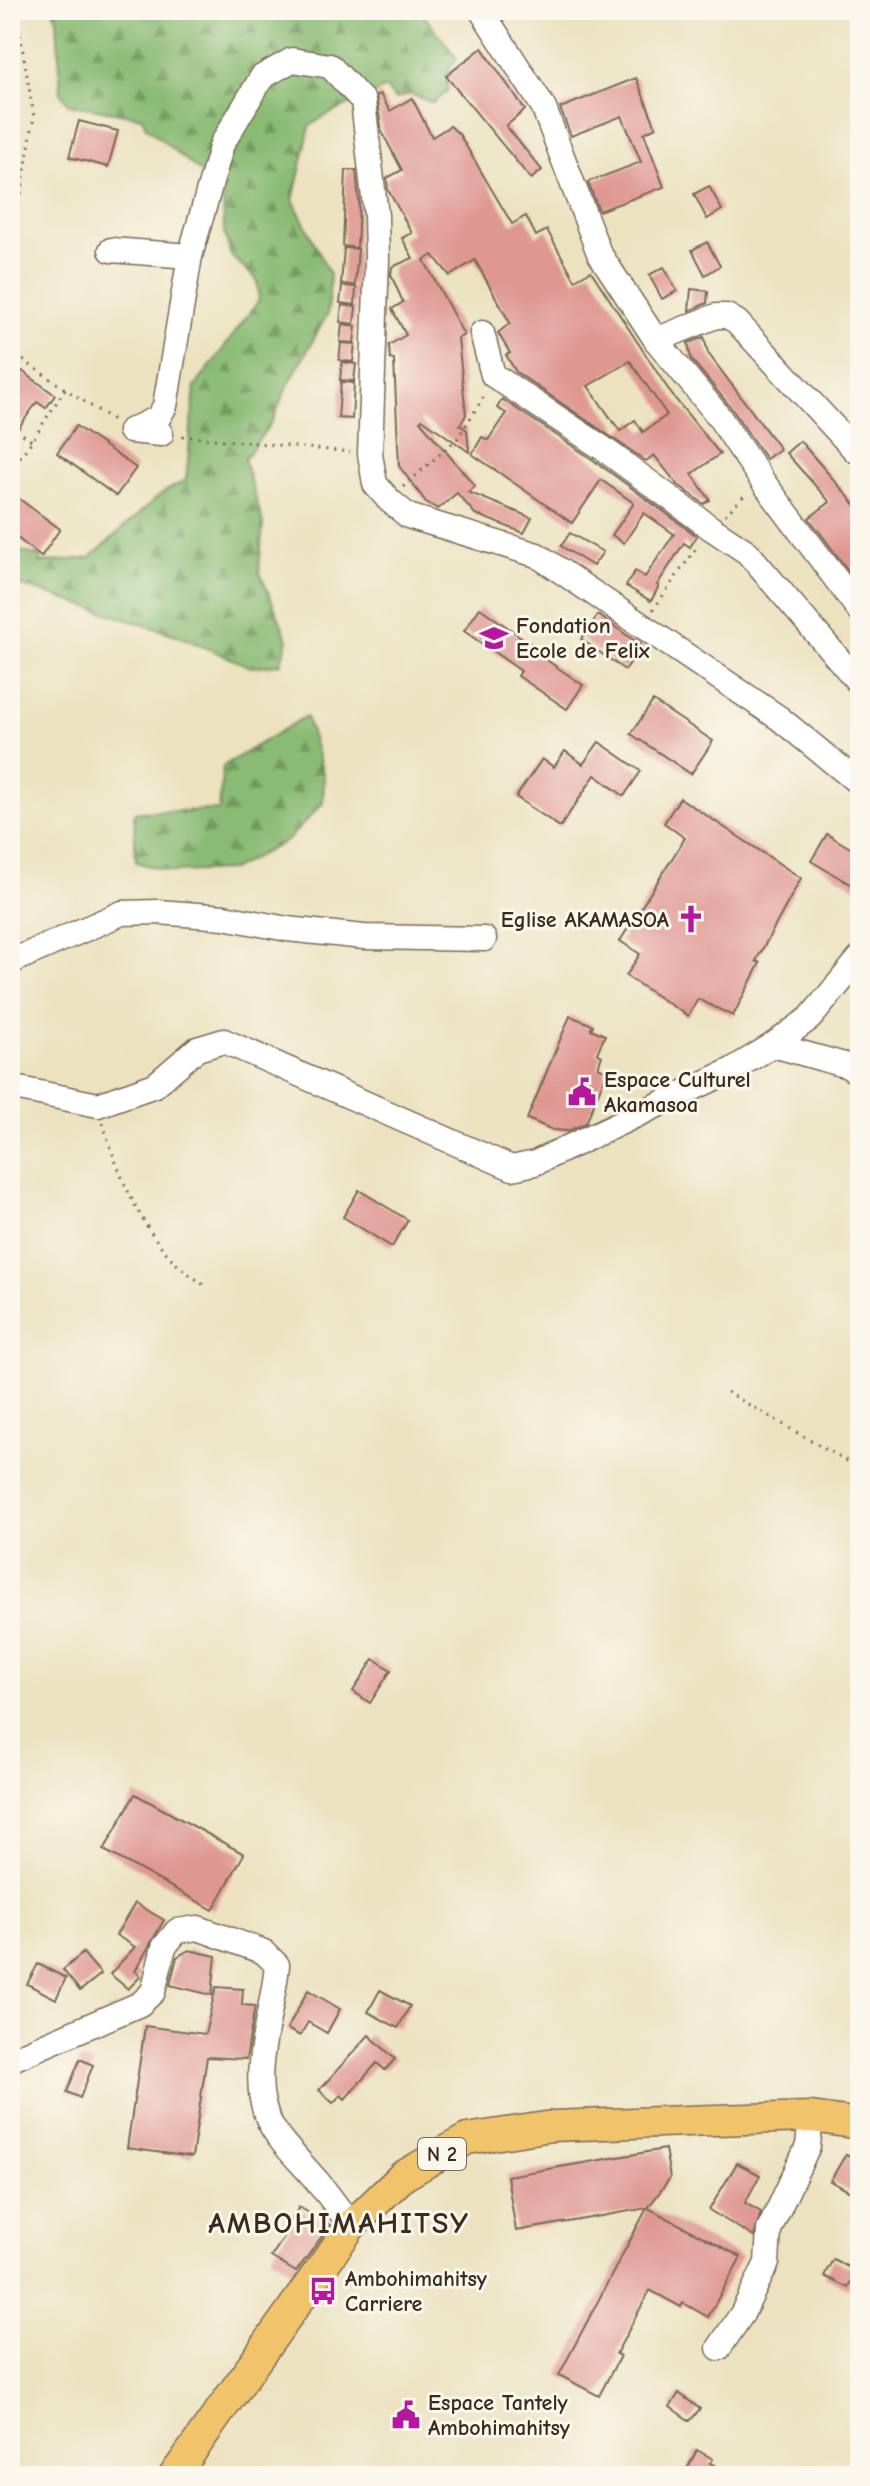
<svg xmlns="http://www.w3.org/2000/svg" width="870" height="2486" viewBox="0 0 870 2486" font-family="'Comic Neue',sans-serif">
<defs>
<pattern id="forest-firs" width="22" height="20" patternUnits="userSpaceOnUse" patternTransform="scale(2)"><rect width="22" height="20" fill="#8abb74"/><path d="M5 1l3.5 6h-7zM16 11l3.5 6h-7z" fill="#72985f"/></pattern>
</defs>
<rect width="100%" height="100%" fill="#fbf7ec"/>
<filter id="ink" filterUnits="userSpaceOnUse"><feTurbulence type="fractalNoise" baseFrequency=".0125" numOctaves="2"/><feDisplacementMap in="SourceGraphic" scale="16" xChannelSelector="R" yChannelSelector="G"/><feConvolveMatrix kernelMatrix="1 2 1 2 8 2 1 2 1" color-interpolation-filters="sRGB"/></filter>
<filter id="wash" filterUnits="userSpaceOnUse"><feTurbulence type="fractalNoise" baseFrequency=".006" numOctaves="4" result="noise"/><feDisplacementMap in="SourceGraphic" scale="32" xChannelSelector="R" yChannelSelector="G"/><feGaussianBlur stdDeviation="1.8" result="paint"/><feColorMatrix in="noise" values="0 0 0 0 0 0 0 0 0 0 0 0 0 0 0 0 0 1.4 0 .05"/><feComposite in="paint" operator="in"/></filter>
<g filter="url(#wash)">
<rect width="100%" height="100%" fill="#ece2c0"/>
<!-- forest -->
<g fill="url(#forest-firs)" stroke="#627249" stroke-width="2">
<polygon points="53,10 420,10 457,58 446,74 448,91 433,103 411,94 395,99 386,88 325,116 310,126 293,200 330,275 328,313 285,391 273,420 244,460 263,523 259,570 288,640 280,664 251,667 176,635 10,582 10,548 41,557 40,563 90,558 162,493 186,480 195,387 259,300 257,280 231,256 224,232 223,191 146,127 142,117 69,104 61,93 57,19"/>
<polygon points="306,716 324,776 323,803 288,840 231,870 171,872 136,862 134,812 219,810 223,766"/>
</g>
<g id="blocks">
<!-- building -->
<g fill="#df9792" fill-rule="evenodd">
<polygon points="482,48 525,110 506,126 542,170 531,179 446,76"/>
<polygon points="636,78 656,127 644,133 664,187 599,211 588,182 641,162 622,116 571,136 560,108"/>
<path d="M380 94 390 111 412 98 432 137 450 126 459 134 512 224 526 216 536 236 547 230 575 280 591 271 672 395 720 454 692 474 710 500 704 504 677 484 654 455 646 461 516 372 506 355 510 353 498 333 510 323 475 260 450 276 433 255 424 260 464 335 458 338 466 415 460 425 467 430 469 452 422 419 420 421 475 486 468 492 532 518 524 533 475 514 457 493 438 509 426 502 399 466 394 360 390 359 389 345 406 335 392 309 403 302 391 275 392 267 413 258 402 238 412 233 388 190 387 178 402 170 382 132 376 96ZM630 361 667 415 643 432 635 420 620 431 588 386Z"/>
<polygon points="79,121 118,131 108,167 69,157"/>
<polygon points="346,170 356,170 359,202 357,248 343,246"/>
<polygon points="709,186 722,210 707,219 694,194"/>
<polygon points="707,242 720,266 705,275 692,250"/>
<polygon points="344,248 358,249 355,285 341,284"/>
<polygon points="664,267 677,291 662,299 649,275"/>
<polygon points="342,286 356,287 355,305 340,303"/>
<polygon points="691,289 708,291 707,303 689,311"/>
<polygon points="342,305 356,307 354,324 340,322"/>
<polygon points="342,324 356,326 354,343 340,342"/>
<polygon points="704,337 708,353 780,449 766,459 729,405 691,359 688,343"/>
<polygon points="341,343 355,344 353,362 339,360"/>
<polygon points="10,362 55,395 46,408 37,402 10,440"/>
<polygon points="342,362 356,364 354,381 340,380"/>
<polygon points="341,382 354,383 352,419 338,418"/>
<polygon points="502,399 592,459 697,536 690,547 684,543 657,585 659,586 651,601 626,586 635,571 645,577 674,534 644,513 624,543 612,535 634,503 601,480 572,523 472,454 482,437 488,440 506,413 497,408"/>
<polygon points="76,426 136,468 116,496 57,453"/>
<polygon points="800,441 860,510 860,566 850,573 809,518 830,502 786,453"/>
<polygon points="10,492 60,529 41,557 10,532"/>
<polygon points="570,533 603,552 593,566 561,546"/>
<polygon points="480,608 531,644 529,648 583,685 567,709 518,676 521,671 464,631"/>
<polygon points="598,615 642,646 625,670 581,639"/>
<polygon points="653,701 713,741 691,774 631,734"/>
<polygon points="599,742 641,771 624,796 595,775 560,827 516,797 542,759 554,767 565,751 583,764"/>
<polygon points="680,798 801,878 756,961 760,963 733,1016 698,999 688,1016 626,976 640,954 620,941 685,838 664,823"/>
<polygon points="827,834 860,854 860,890 811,861"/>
<polygon points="570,1016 593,1025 591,1029 605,1035 597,1053 602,1056 598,1067 607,1071 586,1123 568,1131 553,1130 527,1119"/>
<polygon points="359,1190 408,1220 392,1247 343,1217"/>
<polygon points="374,1659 391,1670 370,1703 353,1691"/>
<polygon points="135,1794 244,1854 213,1910 104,1850"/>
<polygon points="135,1903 164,1920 135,1971 141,1976 128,1989 110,1974 135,1947 116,1935"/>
<polygon points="189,1950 216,1956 212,1995 170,1985 177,1957"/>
<polygon points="83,1953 101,1974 80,1991 63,1970"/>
<polygon points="38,1964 66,1978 56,1999 27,1984"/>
<polygon points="216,1987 243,1989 242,2005 255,2006 246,2059 207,2057 192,2157 127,2148 145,2026 205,2034"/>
<polygon points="308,1990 340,2009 327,2033 308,2022 300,2036 287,2029"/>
<polygon points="380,1990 410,2006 398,2028 368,2012"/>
<polygon points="369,2035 395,2059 385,2070 377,2063 345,2099 341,2095 333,2103 319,2090"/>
<polygon points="80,2059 93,2065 80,2098 67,2092"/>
<polygon points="665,2149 670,2178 648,2208 741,2257 708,2317 683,2303 681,2307 650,2290 616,2354 620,2356 599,2396 559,2375 647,2208 516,2231 507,2176"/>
<polygon points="846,2154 860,2161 860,2197 830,2181"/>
<polygon points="737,2163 760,2175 745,2203 761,2212 754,2237 709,2210"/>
<polygon points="299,2207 330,2225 296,2272 271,2257 290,2228 288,2227"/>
<polygon points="833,2259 856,2271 848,2288 824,2276"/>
<polygon points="679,2393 700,2409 690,2421 670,2407"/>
<polygon points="697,2450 713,2459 710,2463 716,2466 710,2476 694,2476 686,2471"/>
</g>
</g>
</g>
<g filter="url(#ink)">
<use href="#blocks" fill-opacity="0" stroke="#796a57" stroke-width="2"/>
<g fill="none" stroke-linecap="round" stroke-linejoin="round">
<defs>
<g id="minor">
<polyline points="481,10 543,106 599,253 656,340 717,414 761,479 860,611"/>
<polyline points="111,250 190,256"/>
<polyline points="482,333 493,375 601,447 711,528 747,552 860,684"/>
<polyline points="656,340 716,316 727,316 737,322 855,450"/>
<polyline points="161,434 130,431 158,418 165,406 190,256 222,144 262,77 292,60 330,66 363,101 376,216 377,259 370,454 375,484 389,500 408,516 537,555 779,718 860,784"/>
<polyline points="10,962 122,913 158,912 224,917 287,929 364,937 484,939"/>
<polyline points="773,1045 848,1066 860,1074"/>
<polyline points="10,1087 98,1105 155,1085 197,1049 224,1041 512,1168 535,1163 732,1070 773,1045 810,1018 860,958"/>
<path d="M10 2060 140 2004 153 1992 164 1947 177 1931 198 1928 264 1952 277 1965C274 1998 264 2030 261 2063 255 2124 282 2140 317 2181 329 2195 340 2211 351 2226"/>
<polyline points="719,2348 742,2314 767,2263 769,2230 808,2146 811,2117"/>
</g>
<polyline id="major" points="174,2476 351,2226 403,2176 467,2139 552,2126 715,2120 811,2117 860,2124"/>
</defs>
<!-- minor casing -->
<use href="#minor" stroke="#796a57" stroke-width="27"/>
<!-- major casing -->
<use href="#major" stroke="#796a57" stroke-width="33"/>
<!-- path -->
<g stroke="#796a57" stroke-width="3" stroke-dasharray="2 6" stroke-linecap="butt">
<polyline points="10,165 23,176"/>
<polyline points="10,224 20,200 34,117 16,10"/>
<polyline points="10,351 65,389"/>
<polyline points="10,425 32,441"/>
<polyline points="182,436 350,452"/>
<polyline points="10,470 32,441 65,389 113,420"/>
<polyline points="403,487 457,439 485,395"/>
<polyline points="725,515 745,495"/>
<polyline points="653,610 699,544"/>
<path d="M103 1123C116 1169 138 1222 171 1258 180 1269 194 1277 205 1286"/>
<polyline points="727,1392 860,1469"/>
</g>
<!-- minor -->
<use href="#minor" stroke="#fff" stroke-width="24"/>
<!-- major -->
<use href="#major" stroke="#f1c36a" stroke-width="30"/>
</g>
</g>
<!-- icons -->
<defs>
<symbol id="school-bare" viewBox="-9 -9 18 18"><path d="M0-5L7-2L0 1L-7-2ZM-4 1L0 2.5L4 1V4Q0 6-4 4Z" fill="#b5179e" stroke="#fbf7ec" stroke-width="2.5" paint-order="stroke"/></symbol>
<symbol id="church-bare" viewBox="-9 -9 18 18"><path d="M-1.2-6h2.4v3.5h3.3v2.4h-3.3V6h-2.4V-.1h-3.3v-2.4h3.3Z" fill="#b5179e" stroke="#fbf7ec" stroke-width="2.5" paint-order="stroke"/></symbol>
<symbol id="civic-bare" viewBox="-9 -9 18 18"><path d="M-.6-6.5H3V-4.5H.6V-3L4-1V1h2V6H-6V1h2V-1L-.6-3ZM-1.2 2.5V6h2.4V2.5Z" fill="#b5179e" stroke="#fbf7ec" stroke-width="2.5" paint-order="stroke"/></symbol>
<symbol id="bus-bare" viewBox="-9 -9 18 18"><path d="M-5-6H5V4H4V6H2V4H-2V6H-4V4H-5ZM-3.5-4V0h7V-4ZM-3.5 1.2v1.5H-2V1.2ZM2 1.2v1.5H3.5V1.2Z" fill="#b5179e" stroke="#fbf7ec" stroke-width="2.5" paint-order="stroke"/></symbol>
</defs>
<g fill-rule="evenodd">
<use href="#school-bare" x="474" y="618" width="40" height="40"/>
<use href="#church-bare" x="671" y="899" width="40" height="40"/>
<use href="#civic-bare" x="562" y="1072" width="40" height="40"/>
<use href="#bus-bare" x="303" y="2271" width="40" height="40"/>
<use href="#civic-bare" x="386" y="2395" width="40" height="40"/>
</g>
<g text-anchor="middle" stroke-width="6" stroke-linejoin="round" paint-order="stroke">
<!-- shield labels -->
<rect fill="#fbf7ec" stroke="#75685c" stroke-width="2" x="418" y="2138" width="48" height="32" rx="6"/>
<g font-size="20" font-weight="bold" fill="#3b2a1e">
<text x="442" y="2161">N 2</text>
</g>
<!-- poi labels -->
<g font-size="22" font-weight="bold" fill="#3b2a1e" stroke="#fbf7ec" text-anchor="start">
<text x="516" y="633">Fondation<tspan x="516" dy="25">Ecole de Felix</tspan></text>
<text x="669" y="927" text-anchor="end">Eglise AKAMASOA</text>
<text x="604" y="1087">Espace Culturel<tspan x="604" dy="25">Akamasoa</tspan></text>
<text x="345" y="2286">Ambohimahitsy<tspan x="345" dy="25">Carriere</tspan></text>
<text x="428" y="2410">Espace Tantely<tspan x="428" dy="25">Ambohimahitsy</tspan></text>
</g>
<!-- district labels -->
<g font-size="30" font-weight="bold" letter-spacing="2" fill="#3b2a1e" stroke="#fbf7ec">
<text x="339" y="2233">AMBOHIMAHITSY</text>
</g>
</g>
<!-- margin -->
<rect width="870" height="2486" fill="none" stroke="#fbf7ec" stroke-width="40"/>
</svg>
